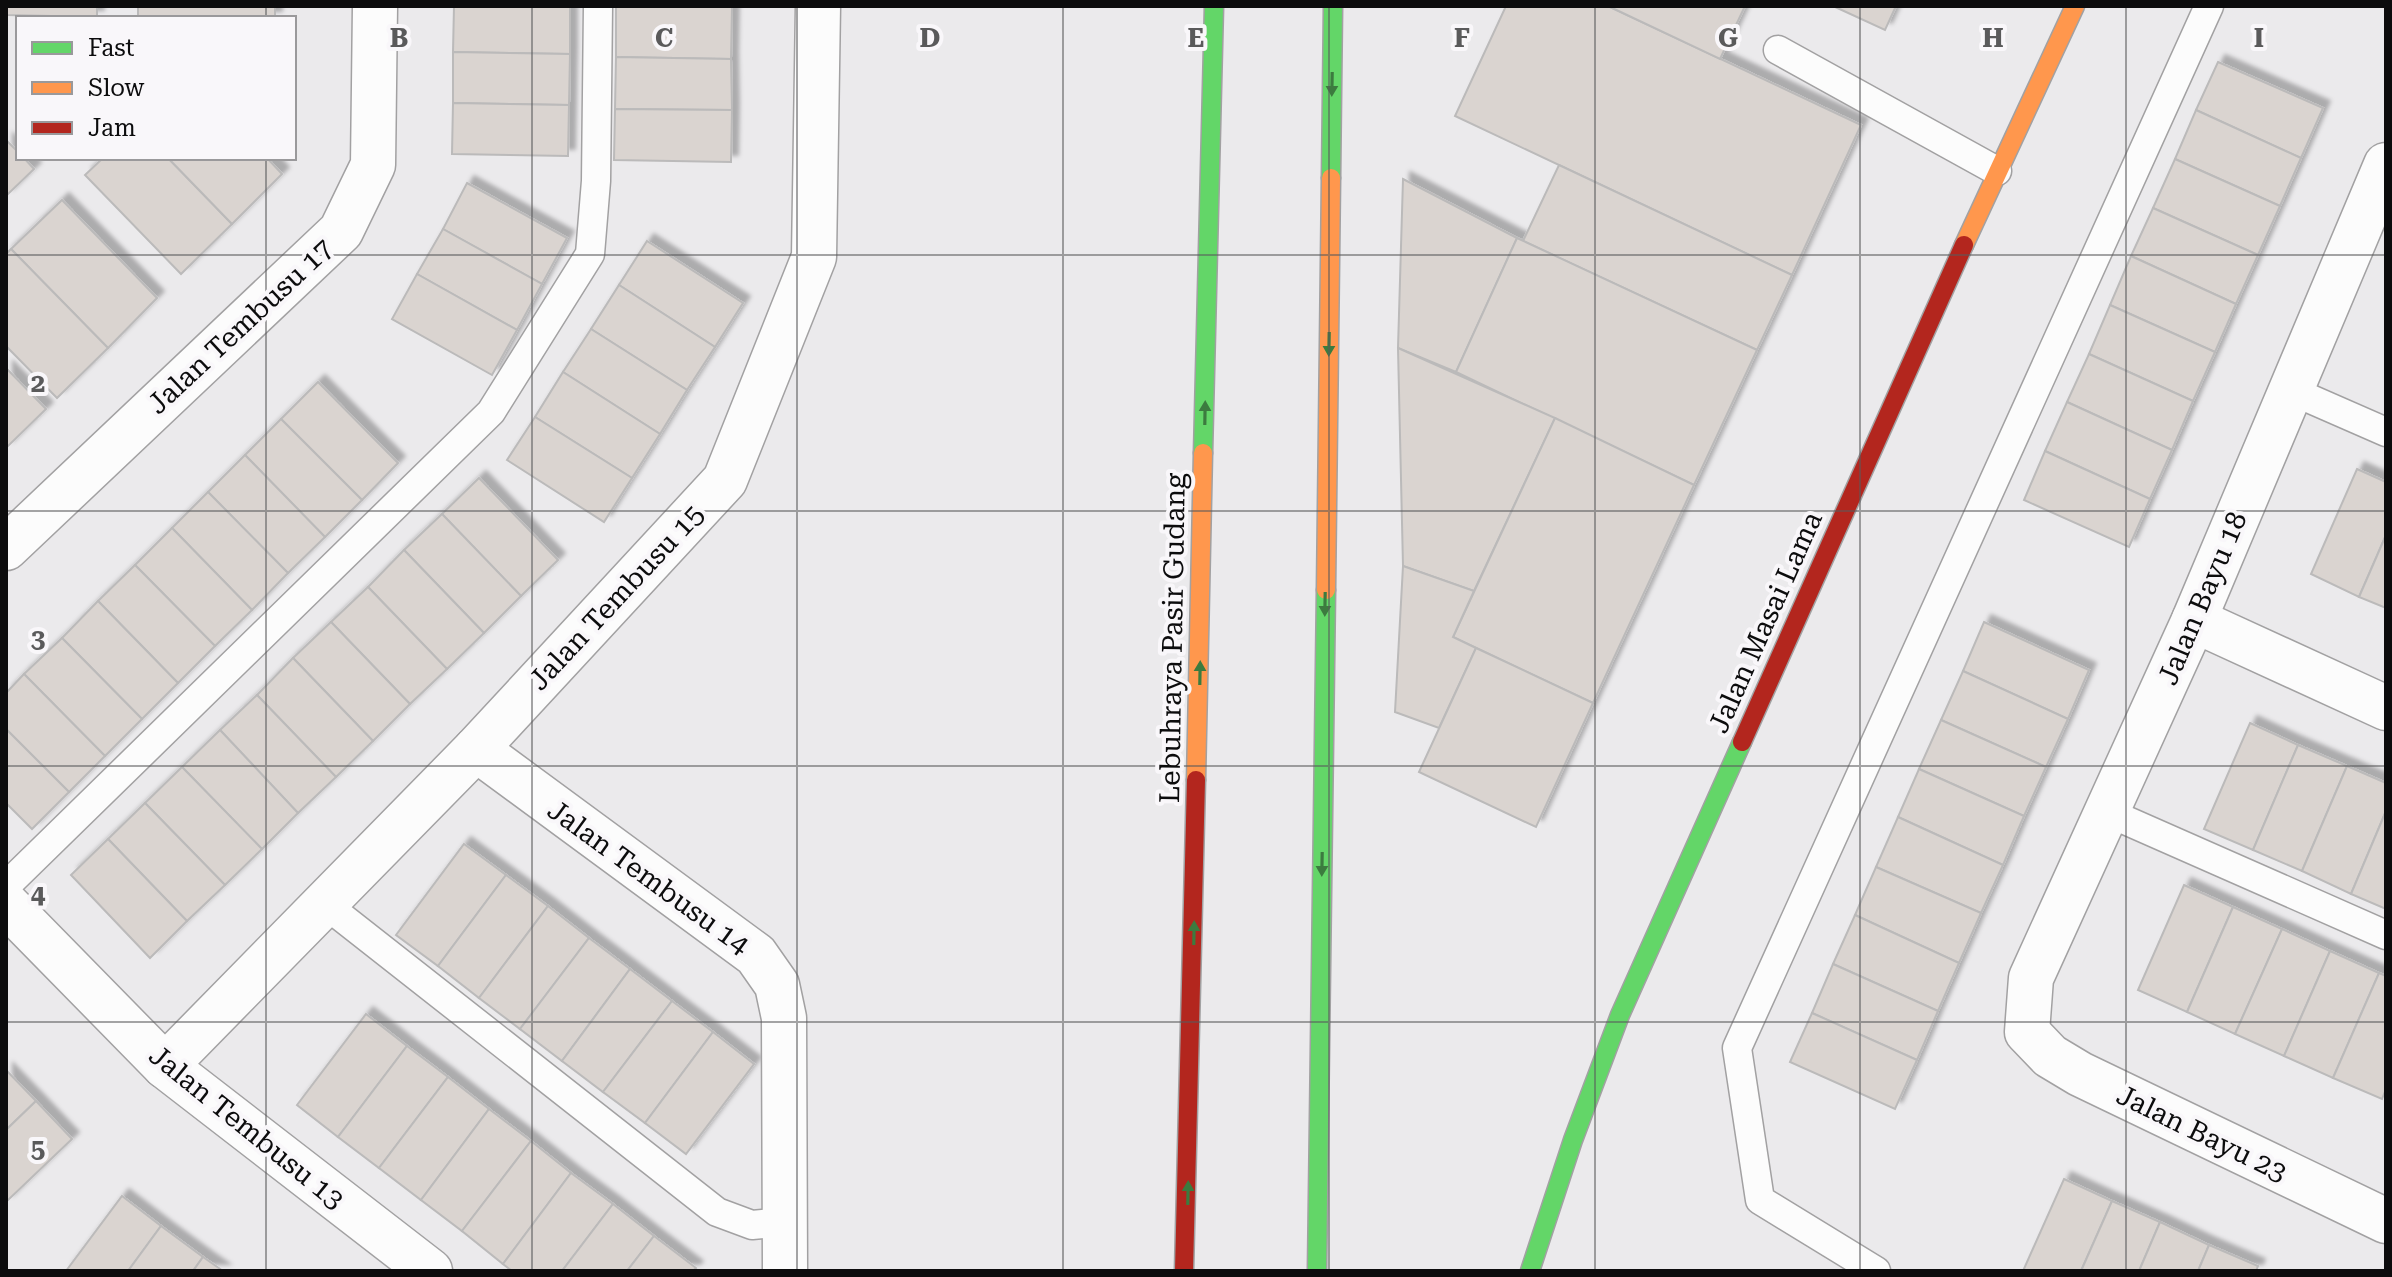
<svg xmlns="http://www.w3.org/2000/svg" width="2392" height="1277" viewBox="0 0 2392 1277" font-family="'Roboto Serif',serif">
<defs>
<filter id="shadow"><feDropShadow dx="7" dy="-7" stdDeviation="2" flood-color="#0004"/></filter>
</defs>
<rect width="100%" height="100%" fill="#ebeaec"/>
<!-- building -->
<g fill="#dad4d0" stroke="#bbbaba" stroke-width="2" filter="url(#shadow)">
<polygon points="6,6 97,6 97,17 6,15"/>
<rect x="138" y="6" width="137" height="12"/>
<polygon points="454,6 570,6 570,54 453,52"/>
<polygon points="616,6 732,7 731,59 616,57"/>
<polygon points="1506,6 1608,6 1861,125 1792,275 1455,116"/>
<polygon points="1608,6 1745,6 1720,59"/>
<polygon points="1833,6 1896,6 1885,30"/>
<polygon points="453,52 570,54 569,105 453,103"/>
<polygon points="616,57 731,59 732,110 615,109"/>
<polygon points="2218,62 2323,108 2301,158 2196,110"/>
<polygon points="453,103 569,105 568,156 452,154"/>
<polygon points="615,109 732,110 731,162 614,160"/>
<polygon points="2196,110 2301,158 2280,206 2175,159"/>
<polygon points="6,140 18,152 18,158 24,158 34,169 6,196"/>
<polygon points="103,158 168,158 232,224 181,274 85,175"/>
<polygon points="168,158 267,158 282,174 232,224"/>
<polygon points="2175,159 2280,206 2258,255 2153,208"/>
<polygon points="1559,165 1792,275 1757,350 1523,241"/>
<polygon points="1403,179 1517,238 1456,372 1398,348"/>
<polygon points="467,183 567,238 542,284 443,229"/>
<polygon points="62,200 157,298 108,348 11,249"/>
<polygon points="2153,208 2258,255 2236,304 2131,256"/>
<polygon points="443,229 542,284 517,330 417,274"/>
<polygon points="1517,238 1757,350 1694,485 1456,372"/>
<polygon points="647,241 743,303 715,347 619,285"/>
<polygon points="11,249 108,348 57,398 6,346 6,254"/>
<polygon points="2131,256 2236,304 2215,352 2110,305"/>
<polygon points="417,274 517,330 492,375 392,319"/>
<polygon points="619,285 715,347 687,390 591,329"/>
<polygon points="2110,305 2215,352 2193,401 2089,354"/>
<polygon points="591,329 687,390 660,434 563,372"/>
<polygon points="1398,348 1555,418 1474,591 1403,566"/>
<polygon points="2089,354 2193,401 2172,450 2067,402"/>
<polygon points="6,368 46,409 6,448"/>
<polygon points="563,372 660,434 632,478 535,417"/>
<polygon points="318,382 398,463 362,500 281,419"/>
<polygon points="2067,402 2172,450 2150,499 2045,451"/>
<polygon points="535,417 632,478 604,522 507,460"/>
<polygon points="1555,418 1694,485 1593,703 1453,637"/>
<polygon points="281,419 362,500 325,537 245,455"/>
<polygon points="2045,451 2150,499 2129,547 2024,500"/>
<polygon points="245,455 325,537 288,573 208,492"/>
<polygon points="2357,469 2386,482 2386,535 2359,597 2311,574"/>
<polygon points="479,478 558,560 521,596 442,514"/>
<polygon points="208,492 288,573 252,610 172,528"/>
<polygon points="442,514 521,596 484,633 404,550"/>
<polygon points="172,528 252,610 215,646 135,565"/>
<polygon points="2386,535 2386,608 2359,597"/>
<polygon points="404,550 484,633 447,669 368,587"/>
<polygon points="135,565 215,646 178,683 98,601"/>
<polygon points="1403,566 1474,591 1453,637 1476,648 1439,728 1395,712"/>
<polygon points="368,587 447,669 410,704 331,622"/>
<polygon points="98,601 178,683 142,719 62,638"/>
<polygon points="331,622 410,704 373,741 293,658"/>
<polygon points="1984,622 2089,670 2068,719 1963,671"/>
<polygon points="62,638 142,719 105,756 24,674"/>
<polygon points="1476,648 1593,703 1536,827 1419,772"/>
<polygon points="293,658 373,741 336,777 257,695"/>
<polygon points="1963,671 2068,719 2046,767 1941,720"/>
<polygon points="24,674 105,756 69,792 6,729 6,693"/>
<polygon points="257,695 336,777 298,813 220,730"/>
<polygon points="1941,720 2046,767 2024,816 1919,769"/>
<polygon points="2250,723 2298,745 2253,850 2204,829"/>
<polygon points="6,729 69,792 32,829 6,803"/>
<polygon points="220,730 298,813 262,849 182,767"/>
<polygon points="2298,745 2347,766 2302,871 2253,850"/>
<polygon points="2347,766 2386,783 2386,811 2351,894 2302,871"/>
<polygon points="182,767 262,849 225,885 145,803"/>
<polygon points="1919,769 2024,816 2003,865 1898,817"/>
<polygon points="145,803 225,885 187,921 108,839"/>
<polygon points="2386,811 2386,909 2351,894"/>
<polygon points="1898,817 2003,865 1981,913 1876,867"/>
<polygon points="108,839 187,921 150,958 71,875"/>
<polygon points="464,844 506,875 438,966 396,935"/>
<polygon points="1876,867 1981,913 1959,963 1855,915"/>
<polygon points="506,875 548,906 479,998 438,966"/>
<polygon points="2184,885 2233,907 2187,1012 2138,990"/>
<polygon points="548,906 589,938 520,1029 479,998"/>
<polygon points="2233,907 2282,929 2235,1034 2187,1012"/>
<polygon points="1855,915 1959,963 1938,1011 1833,964"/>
<polygon points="2282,929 2330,951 2284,1056 2235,1034"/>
<polygon points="589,938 630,969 562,1061 520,1029"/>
<polygon points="2330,951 2379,973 2333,1078 2284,1056"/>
<polygon points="1833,964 1938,1011 1917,1060 1812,1013"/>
<polygon points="630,969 672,1001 603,1092 562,1061"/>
<polygon points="2379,973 2386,976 2386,1089 2382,1099 2333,1078"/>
<polygon points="672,1001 713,1032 645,1123 603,1092"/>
<polygon points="1812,1013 1917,1060 1895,1109 1790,1062"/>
<polygon points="366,1014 407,1046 338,1137 297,1105"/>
<polygon points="713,1032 754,1064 686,1154 645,1123"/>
<polygon points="407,1046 448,1077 379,1168 338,1137"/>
<polygon points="6,1070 36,1101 6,1130"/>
<polygon points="448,1077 489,1109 421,1200 379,1168"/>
<polygon points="36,1101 72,1139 6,1202 6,1130"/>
<polygon points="489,1109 531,1141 462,1231 421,1200"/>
<polygon points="531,1141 571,1173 503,1264 462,1231"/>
<polygon points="571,1173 613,1204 562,1271 512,1271 503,1264"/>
<polygon points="2064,1179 2112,1201 2081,1271 2023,1271"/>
<polygon points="122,1196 161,1226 128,1271 66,1271"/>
<polygon points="2112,1201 2160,1222 2139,1271 2081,1271"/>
<polygon points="613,1204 654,1236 627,1271 562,1271"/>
<polygon points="2160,1222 2209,1245 2198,1271 2139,1271"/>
<polygon points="161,1226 203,1257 193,1271 128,1271"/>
<polygon points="654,1236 696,1268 693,1271 627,1271"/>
<polygon points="2209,1245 2258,1266 2256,1271 2198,1271"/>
<polygon points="203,1257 223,1271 193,1271"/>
</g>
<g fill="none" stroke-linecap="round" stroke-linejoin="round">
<defs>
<g id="lane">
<polyline points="1778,50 1997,171"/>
<polyline points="2290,390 2386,432"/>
<polyline points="2107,812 2386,935"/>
<polyline points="6,886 491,412 590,254 596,181 598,6"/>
<polyline points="325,904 717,1212 752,1225 785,1222"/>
<polyline points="1876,1271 1760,1200 1737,1048 2209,6"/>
</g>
<g id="street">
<polyline points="2386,165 2194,620 2031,978 2027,1032 2050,1056 2080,1074 2386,1221"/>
<polyline points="6,548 341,231 373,165 375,6"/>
<polyline points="2194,620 2386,708"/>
<polyline points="476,749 756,955 777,985 784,1018 785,1271"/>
<polyline points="6,904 165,1066 430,1271"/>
<polyline points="165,1066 476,749 725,480 814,257 818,6"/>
</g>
<g id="fast">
<polyline points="1331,178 1333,6"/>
<polyline points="1203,453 1214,6"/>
<polyline points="1317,1271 1326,590"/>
<polyline points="1530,1271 1573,1140 1620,1015 1742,742"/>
</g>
<g id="slow">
<polyline points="1964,245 2075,6"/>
<polyline points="1326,590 1331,178"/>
<polyline points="1196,780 1203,453"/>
</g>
<g id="jam">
<polyline points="1742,742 1964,245"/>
<polyline points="1184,1271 1196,780"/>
</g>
</defs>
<!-- lane casing -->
<use href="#lane" stroke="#a2a1a2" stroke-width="31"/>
<!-- street casing -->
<use href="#street" stroke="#a2a1a2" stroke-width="47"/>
<!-- fast casing -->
<use href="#fast" stroke="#a2a1a2" stroke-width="21"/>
<!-- slow casing -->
<use href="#slow" stroke="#a2a1a2" stroke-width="21"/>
<!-- jam casing -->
<use href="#jam" stroke="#a2a1a2" stroke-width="21"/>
<!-- lane -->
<use href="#lane" stroke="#fcfcfc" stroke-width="28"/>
<!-- street -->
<use href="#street" stroke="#fcfcfc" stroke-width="44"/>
<!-- fast -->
<use href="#fast" stroke="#63d668" stroke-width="18"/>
<!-- slow -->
<use href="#slow" stroke="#ff974d" stroke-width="18"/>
<!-- jam -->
<use href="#jam" stroke="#b3261e" stroke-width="18"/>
</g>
<!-- one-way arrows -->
<defs><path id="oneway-solid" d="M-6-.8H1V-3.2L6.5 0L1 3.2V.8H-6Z" transform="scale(2)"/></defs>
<g fill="#3c7b3f">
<use href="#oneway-solid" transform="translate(1332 84) rotate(91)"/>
<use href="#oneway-solid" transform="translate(1329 344) rotate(91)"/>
<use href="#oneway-solid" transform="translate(1205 413) rotate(-89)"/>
<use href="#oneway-solid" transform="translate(1325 604) rotate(91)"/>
<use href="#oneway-solid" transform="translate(1200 673) rotate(-89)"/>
<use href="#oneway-solid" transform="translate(1322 864) rotate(91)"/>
<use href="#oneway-solid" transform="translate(1194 933) rotate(-89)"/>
<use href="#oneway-solid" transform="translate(1188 1193) rotate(-89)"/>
</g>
<!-- grid -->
<path fill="none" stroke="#5a5a5b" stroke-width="2" stroke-opacity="0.55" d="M266 6V18M532 6V1271M797 6V1271M1063 6V1271M1329 6V1271M1595 6V1271M1860 6V1271M2126 6V1271M266 158V1271M6 255H2386M6 511H2386M6 766H2386M6 1022H2386"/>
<g text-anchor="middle" stroke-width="8" stroke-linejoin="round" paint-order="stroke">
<!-- street labels -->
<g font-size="28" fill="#0c0c0d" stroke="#f9f7fa">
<text transform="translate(240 326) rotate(-43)" y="10">Jalan Tembusu 17</text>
<text transform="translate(616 597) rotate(-47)" y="10">Jalan Tembusu 15</text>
<text transform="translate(2202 598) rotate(-67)" y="10">Jalan Bayu 18</text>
<text transform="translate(1765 622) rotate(-66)" y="10">Jalan Masai Lama</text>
<text transform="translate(1172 638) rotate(-89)" y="10">Lebuhraya Pasir Gudang</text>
<text transform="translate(649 877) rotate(36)" y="10">Jalan Tembusu 14</text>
<text transform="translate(247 1127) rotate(39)" y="10">Jalan Tembusu 13</text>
<text transform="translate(2202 1133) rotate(26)" y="10">Jalan Bayu 23</text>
</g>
</g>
<g font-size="26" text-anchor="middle" font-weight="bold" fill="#5a5a5b" stroke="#f9f7fa" stroke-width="8" stroke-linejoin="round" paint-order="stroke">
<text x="399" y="47">B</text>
<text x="664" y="47">C</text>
<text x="930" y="47">D</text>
<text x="1196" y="47">E</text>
<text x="1462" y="47">F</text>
<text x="1728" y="47">G</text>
<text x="1993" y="47">H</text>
<text x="2259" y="47">I</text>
<text x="38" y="392">2</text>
<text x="38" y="648">3</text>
<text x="38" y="903">4</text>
<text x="38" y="1158">5</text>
</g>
<!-- border -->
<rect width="2392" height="1277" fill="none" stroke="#0c0c0d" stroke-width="16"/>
<!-- legend -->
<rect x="16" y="16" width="280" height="144" fill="#f9f7fa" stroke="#9a999b" stroke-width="2"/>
<rect x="32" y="42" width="40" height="12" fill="#63d668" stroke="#9a999b" stroke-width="2"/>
<text x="88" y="56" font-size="24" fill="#0c0c0d">Fast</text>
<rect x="32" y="82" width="40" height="12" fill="#ff974d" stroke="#9a999b" stroke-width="2"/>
<text x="88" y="96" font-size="24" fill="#0c0c0d">Slow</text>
<rect x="32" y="122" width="40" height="12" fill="#b3261e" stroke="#9a999b" stroke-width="2"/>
<text x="88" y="136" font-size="24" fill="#0c0c0d">Jam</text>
</svg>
